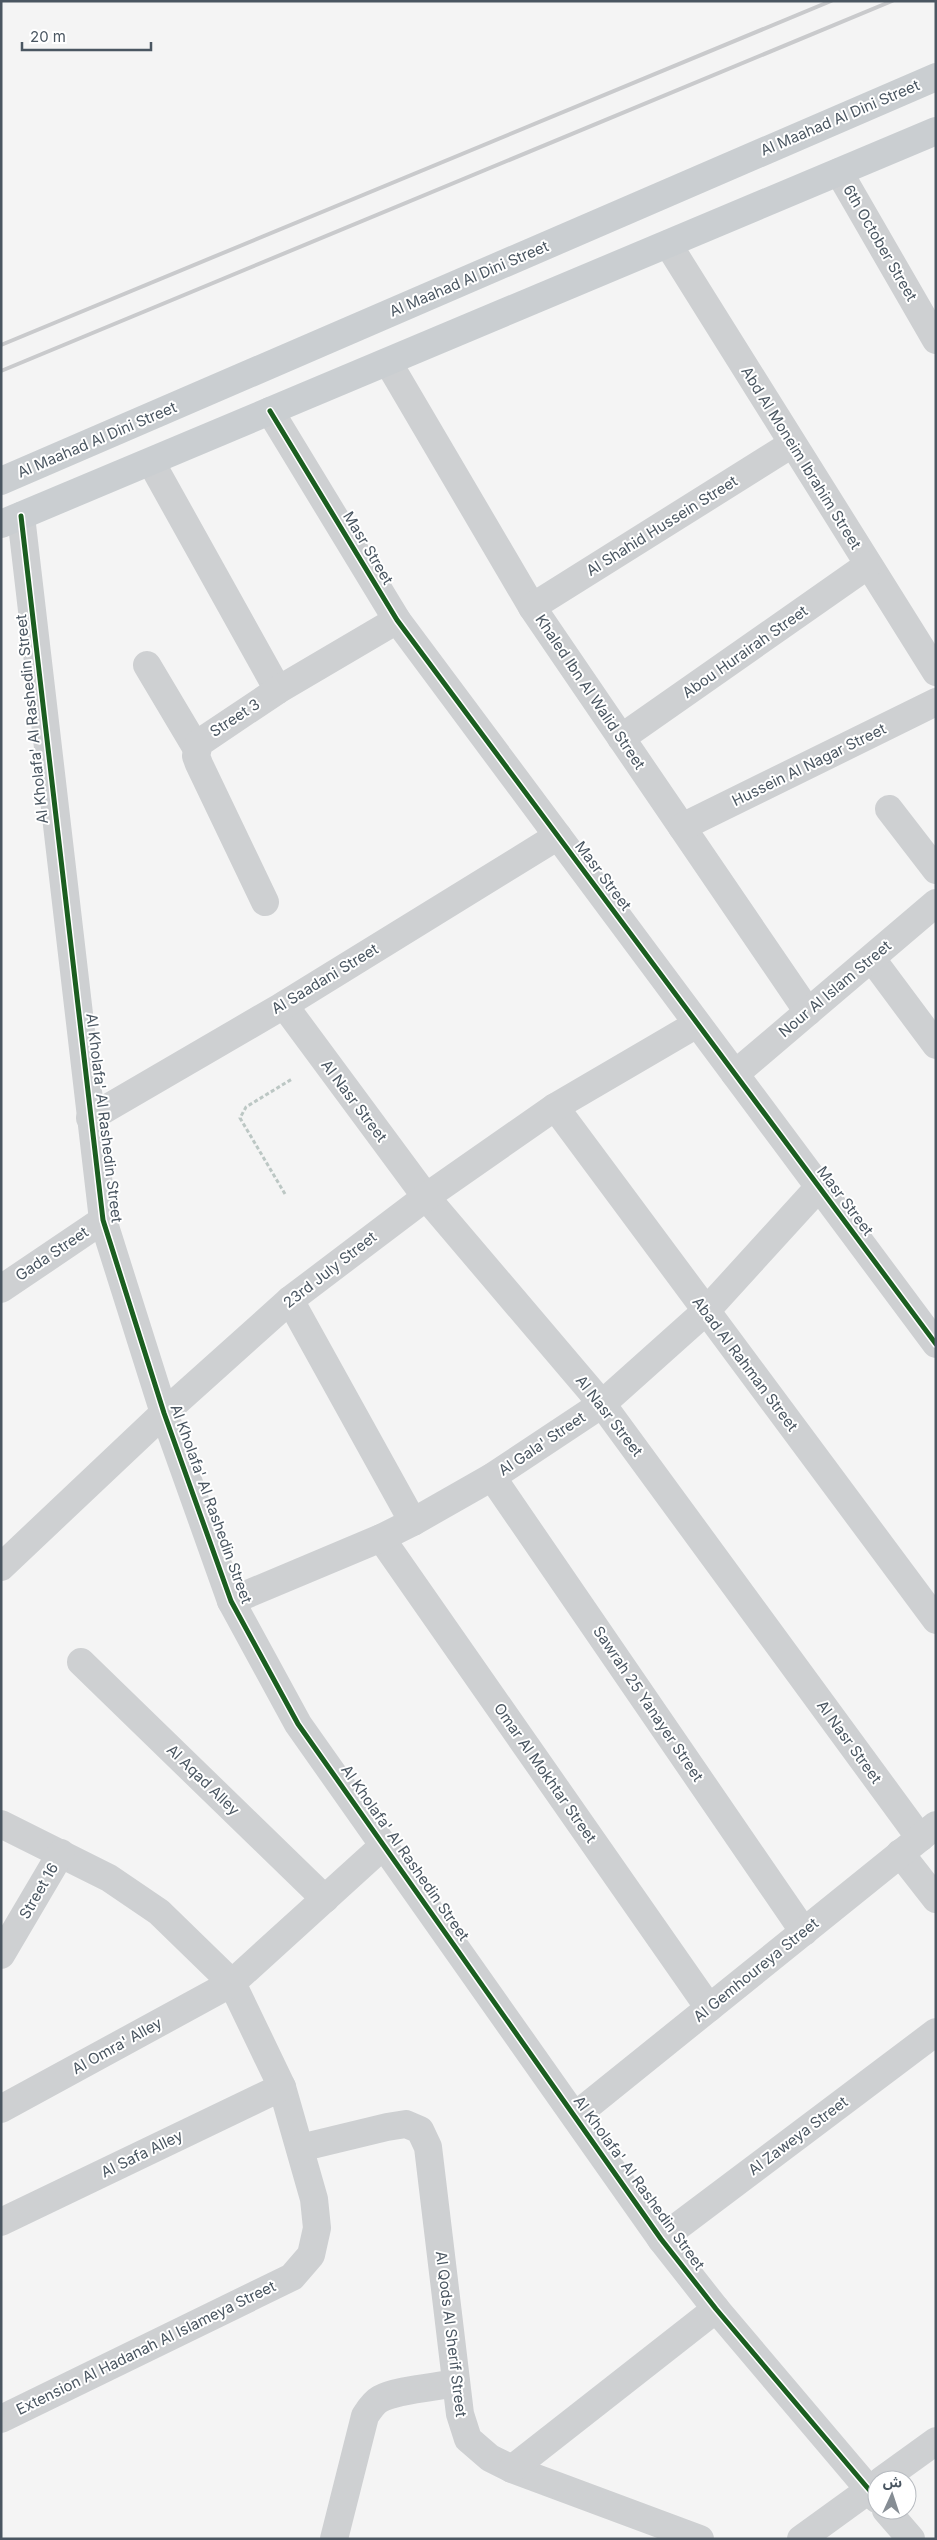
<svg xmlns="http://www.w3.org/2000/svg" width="937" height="2540" viewBox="0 0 937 2540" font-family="Inter,'Noto Sans Arabic',sans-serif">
<rect width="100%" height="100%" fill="#f4f4f4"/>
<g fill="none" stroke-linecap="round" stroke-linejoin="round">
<!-- path -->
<polyline stroke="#bcc7c4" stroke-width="3" stroke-dasharray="4 2.5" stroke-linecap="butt" points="285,1194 240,1118 246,1107 292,1079"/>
<!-- minor -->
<g stroke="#ced0d2" stroke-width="28">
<polyline points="839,172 936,340"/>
<polyline points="668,244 936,672"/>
<polyline points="388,362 532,607 808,1012"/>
<polyline points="270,411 397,620 936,1344"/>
<polyline points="151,462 278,690"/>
<polyline points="21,516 103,1220 164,1413 231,1601 298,1724 661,2239 716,2309 877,2499"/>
<polyline points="532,607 792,444"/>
<polyline points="147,665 197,749"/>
<polyline points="621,738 868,565"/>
<polyline points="889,809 936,870"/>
<polyline points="682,827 936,702"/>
<polyline points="265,902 199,764 196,756 199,743 278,690 397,620"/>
<polyline points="872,959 936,1045"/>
<polyline points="284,1005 426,1197 602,1404 920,1838"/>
<polyline points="735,1074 936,903"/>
<polyline points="555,1107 936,1620"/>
<polyline points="90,1118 284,1005 558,836"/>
<polyline points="1,1289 103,1220"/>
<polyline points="290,1300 413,1522"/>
<polyline points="492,1477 804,1932"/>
<polyline points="381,1538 709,2008"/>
<polyline points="1,1567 164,1413 290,1300 426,1197 555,1107 697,1024"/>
<polyline points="231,1601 381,1538 413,1522 492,1477 602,1404 706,1311 819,1187"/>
<polyline points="81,1662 325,1899"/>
<polyline points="1,1824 109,1878 159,1912 232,1983 282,2087 314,2199 317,2228 311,2255 292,2277 1,2419"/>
<polyline points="900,1853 936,1899"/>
<polyline points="1,1955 61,1853"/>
<polyline points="1,2109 232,1983 384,1845"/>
<polyline points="575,2116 936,1825"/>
<polyline points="300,2148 387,2127 406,2124 420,2130 428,2147 460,2414 468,2439 490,2458 512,2469 700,2539"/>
<polyline points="1,2222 282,2087"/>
<polyline points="661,2239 936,2032"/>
<polyline points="512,2469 716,2309"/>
<polyline points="882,2480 936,2441"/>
<polyline points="886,2510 911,2539"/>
<path d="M334 2539 365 2416C369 2410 373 2403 380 2399 395 2390 437 2387 456 2383"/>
<polyline points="801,2539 877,2484"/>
</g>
<!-- primary -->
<g stroke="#caced1" stroke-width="28">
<polyline points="1,481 936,77"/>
<polyline points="1,524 936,131"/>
</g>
<!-- rail -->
<g stroke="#c9cacc" stroke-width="4">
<polyline points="1,345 831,1"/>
<polyline points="1,371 892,1"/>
</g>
<defs>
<g id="cycleway">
<polyline points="270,411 397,620 936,1344"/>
<polyline points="21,516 103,1220 164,1413 231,1601 298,1724 661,2239 716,2309 877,2499"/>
</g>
</defs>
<!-- cycleway casing -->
<use href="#cycleway" stroke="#fff" stroke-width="8"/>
<!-- cycleway -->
<use href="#cycleway" stroke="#1b5e20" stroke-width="5"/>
</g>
<g text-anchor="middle" stroke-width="4" stroke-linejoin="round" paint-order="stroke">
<!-- street labels -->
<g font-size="15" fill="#4a5661" stroke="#fff">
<text transform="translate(840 118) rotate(-23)" y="5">Al Maahad Al Dini Street</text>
<text transform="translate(880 243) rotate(60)" y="5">6th October Street</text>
<text transform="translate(469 279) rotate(-23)" y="5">Al Maahad Al Dini Street</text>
<text transform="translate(97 440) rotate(-23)" y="5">Al Maahad Al Dini Street</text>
<text transform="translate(801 458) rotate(58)" y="5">Abd Al Moneim Ibrahim Street</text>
<text transform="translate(662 526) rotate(-32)" y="5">Al Shahid Hussein Street</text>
<text transform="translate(368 548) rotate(59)" y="5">Masr Street</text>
<text transform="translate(745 652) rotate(-35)" y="5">Abou Hurairah Street</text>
<text transform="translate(590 692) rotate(56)" y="5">Khaled Ibn Al Walid Street</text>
<text transform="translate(235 718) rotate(-33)" y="5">Street 3</text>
<text transform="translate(32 719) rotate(-96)" y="5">Al Kholafa' Al Rashedin Street</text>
<text transform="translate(809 765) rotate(-26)" y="5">Hussein Al Nagar Street</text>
<text transform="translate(603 876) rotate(53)" y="5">Masr Street</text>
<text transform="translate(325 979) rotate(-31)" y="5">Al Saadani Street</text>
<text transform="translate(835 989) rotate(-40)" y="5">Nour Al Islam Street</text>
<text transform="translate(354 1101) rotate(53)" y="5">Al Nasr Street</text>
<text transform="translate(104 1118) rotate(83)" y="5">Al Kholafa' Al Rashedin Street</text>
<text transform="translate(845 1201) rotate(53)" y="5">Masr Street</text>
<text transform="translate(52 1254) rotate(-34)" y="5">Gada Street</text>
<text transform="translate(330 1270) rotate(-38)" y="5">23rd July Street</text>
<text transform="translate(745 1364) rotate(53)" y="5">Abad Al Rahman Street</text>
<text transform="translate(609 1416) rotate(52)" y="5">Al Nasr Street</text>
<text transform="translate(542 1444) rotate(-34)" y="5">Al Gala' Street</text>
<text transform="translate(211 1504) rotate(70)" y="5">Al Kholafa' Al Rashedin Street</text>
<text transform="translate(648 1704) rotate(56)" y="5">Sawrah 25 Yanayer Street</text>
<text transform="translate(849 1742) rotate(54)" y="5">Al Nasr Street</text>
<text transform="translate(545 1773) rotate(55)" y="5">Omar Al Mokhtar Street</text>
<text transform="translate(203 1780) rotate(44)" y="5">Al Aqad Alley</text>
<text transform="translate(405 1853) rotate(55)" y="5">Al Kholafa' Al Rashedin Street</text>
<text transform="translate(39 1891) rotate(-60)" y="5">Street 16</text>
<text transform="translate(756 1970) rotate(-39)" y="5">Al Gemhoureya Street</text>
<text transform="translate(117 2046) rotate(-29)" y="5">Al Omra' Alley</text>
<text transform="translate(798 2136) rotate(-37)" y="5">Al Zaweya Street</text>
<text transform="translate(142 2154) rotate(-26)" y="5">Al Safa Alley</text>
<text transform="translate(639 2183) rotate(54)" y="5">Al Kholafa' Al Rashedin Street</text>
<text transform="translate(451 2334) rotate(83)" y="5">Al Qods Al Sherif Street</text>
<text transform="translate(146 2348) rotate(-26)" y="5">Extension Al Hadanah Al Islameya Street</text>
</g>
</g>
<!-- border -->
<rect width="937" height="2540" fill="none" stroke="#4a5661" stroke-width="5"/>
<!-- north arrow -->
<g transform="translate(892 2495) rotate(3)"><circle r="24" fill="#ffffff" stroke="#b7bbc0"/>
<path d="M0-4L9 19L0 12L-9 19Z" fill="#868d94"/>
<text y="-8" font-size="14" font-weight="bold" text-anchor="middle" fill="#4a5661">ش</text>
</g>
<!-- scale -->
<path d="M22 42v8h129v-8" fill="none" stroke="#4a5661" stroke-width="2.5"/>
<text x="30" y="42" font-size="15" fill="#4a5661" stroke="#ffffff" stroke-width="4" paint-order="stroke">20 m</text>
</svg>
